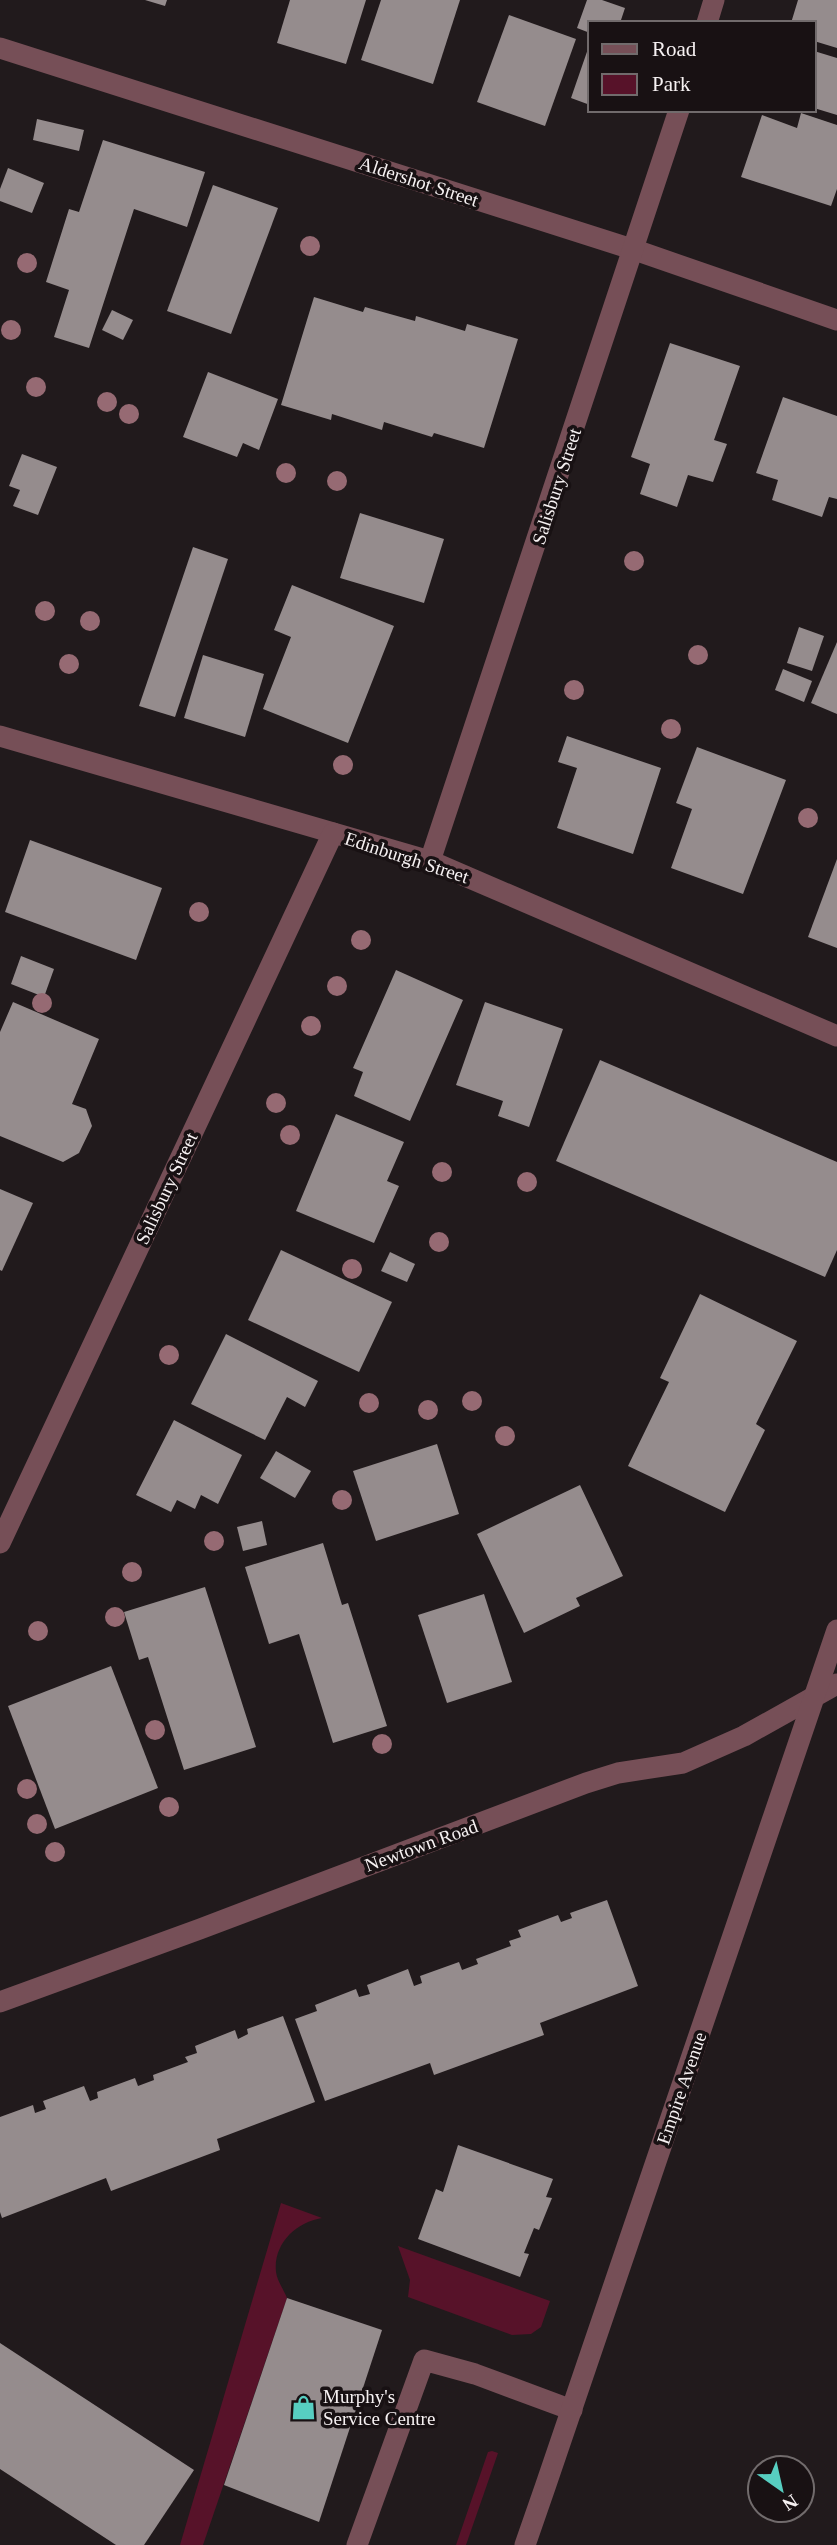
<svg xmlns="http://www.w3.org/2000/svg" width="837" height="2545" viewBox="0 0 837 2545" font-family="Georgia,serif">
<rect width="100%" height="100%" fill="#211a1c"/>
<!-- green -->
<g fill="#571229">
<path d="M281 2203 322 2218C296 2222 273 2244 276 2272 277 2281 284 2290 287 2298L203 2545H180Z"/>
<polygon points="398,2246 550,2301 541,2327 531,2334 512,2335 408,2297 410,2280"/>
<polygon points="492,2451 498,2453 466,2545 456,2545 488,2452"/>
</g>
<!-- building -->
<g fill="#958c8d">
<polygon points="145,0 167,0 165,6"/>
<polygon points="290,0 366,0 346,64 277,43"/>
<polygon points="381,0 460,0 433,84 361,60"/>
<polygon points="587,0 602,0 625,8 620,23 590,23 590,33 577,28"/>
<polygon points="798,0 837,0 837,48 814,41 814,23 791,23"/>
<polygon points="509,15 576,39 545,126 477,102"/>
<polygon points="590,43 590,105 571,98"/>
<polygon points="814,51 837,58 837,115 814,108"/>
<polygon points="801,113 837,125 837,189 831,206 741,177 762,115 797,128"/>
<polygon points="37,119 84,130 79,151 33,140"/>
<polygon points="103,140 205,172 187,227 134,209 89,348 54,337 69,290 46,282 69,209 79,212"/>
<polygon points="8,168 44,183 32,213 0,201 0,189"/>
<polygon points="213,185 278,208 231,334 167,311"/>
<polygon points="314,297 363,312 365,307 415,321 416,316 465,331 467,324 518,339 484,448 434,433 432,437 384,422 382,430 332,414 331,420 281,405"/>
<polygon points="112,310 133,320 123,340 102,330"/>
<polygon points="670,343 740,366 714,440 727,444 713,482 688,475 677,507 640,494 650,464 631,457"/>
<polygon points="208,372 278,399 259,450 243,443 237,457 183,437"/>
<polygon points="783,397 837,416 837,499 829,497 822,517 772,500 778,480 756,473"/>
<polygon points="22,454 57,467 38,515 13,506 20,490 9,486"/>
<polygon points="360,513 444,539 424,603 340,578"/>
<polygon points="193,547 228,559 175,717 139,706"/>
<polygon points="292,585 394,626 348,743 263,709 291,637 274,630"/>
<polygon points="799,627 824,636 812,671 787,663"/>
<polygon points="837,642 837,714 811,703"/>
<polygon points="203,655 264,674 245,737 184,718"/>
<polygon points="783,669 812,681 804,702 775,690"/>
<polygon points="567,736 661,768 633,854 557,828 577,768 558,762"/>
<polygon points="697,747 786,780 743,894 671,868 692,809 676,803"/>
<polygon points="30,840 162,888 136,960 5,912"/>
<polygon points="837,859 837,948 808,937"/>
<polygon points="21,956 54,969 44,997 11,984"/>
<polygon points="396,970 463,1000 410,1121 354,1096 363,1072 353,1068"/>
<polygon points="13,1002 99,1039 72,1104 86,1109 92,1126 79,1153 63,1162 0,1136 0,1032"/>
<polygon points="485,1002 563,1029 529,1127 498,1116 503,1101 456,1085"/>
<polygon points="600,1060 837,1162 837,1250 825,1277 556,1161"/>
<polygon points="336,1114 404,1142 387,1181 399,1186 374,1243 296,1211"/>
<polygon points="0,1189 33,1203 2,1271 0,1270"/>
<polygon points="281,1250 392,1302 359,1372 248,1320"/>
<polygon points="390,1252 415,1264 407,1282 381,1271"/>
<polygon points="700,1294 797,1341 756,1424 765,1430 725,1512 628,1466 669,1382 660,1378"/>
<polygon points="226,1334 318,1381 305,1407 287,1397 265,1440 191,1404"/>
<polygon points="174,1420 242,1455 218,1504 201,1495 195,1509 177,1500 171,1512 136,1495"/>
<polygon points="437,1444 459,1514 376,1541 353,1471"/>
<polygon points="276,1451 311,1471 295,1498 260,1478"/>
<polygon points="580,1485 623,1576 576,1598 580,1606 524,1633 477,1534"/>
<polygon points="262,1521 267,1545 243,1551 237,1527"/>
<polygon points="323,1543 342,1605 348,1603 387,1726 333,1743 299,1634 269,1644 245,1567"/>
<polygon points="205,1587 256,1747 184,1770 148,1657 139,1660 124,1612"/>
<polygon points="484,1594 512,1682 447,1703 418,1615"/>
<polygon points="111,1666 158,1788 55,1829 8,1706"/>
<polygon points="607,1900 638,1986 540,2023 544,2035 434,2075 430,2063 325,2101 295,2019 317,2011 315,2005 356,1989 359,1997 370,1994 367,1985 408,1969 414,1986 422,1983 420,1976 459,1962 462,1970 478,1964 476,1959 511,1946 509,1941 521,1937 518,1930 558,1915 561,1922 572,1918 570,1913"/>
<polygon points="283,2016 315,2102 217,2139 220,2150 111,2191 106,2178 2,2218 0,2212 0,2117 33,2105 35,2113 46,2109 43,2101 84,2086 90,2101 98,2098 97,2092 135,2078 138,2086 154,2080 153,2075 188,2062 185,2057 197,2053 195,2046 235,2030 238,2039 248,2034 247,2029"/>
<polygon points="458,2145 553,2179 546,2197 552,2198 539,2230 534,2228 524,2253 529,2254 520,2277 418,2239 436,2189 443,2192"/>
<polygon points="287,2298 382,2330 319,2522 224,2485"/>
<polygon points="0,2343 194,2470 144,2545 116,2545 0,2469"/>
</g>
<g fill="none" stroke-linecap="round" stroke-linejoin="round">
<!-- minor -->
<g stroke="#764f57" stroke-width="21">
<polyline points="707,23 714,0"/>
<polyline points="0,48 635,250 837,320"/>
<polyline points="0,736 430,861 837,1036"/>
<polyline points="430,861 679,110"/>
<polyline points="0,1543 333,833"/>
<polyline points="0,2002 200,1929 586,1783 618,1773 683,1763 744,1736 837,1684"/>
<polyline points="357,2545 424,2360 475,2374 572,2410"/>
<path d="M525 2545C631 2241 731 1935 837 1630"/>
</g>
</g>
<!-- trees -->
<g fill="#966a73">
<circle cx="310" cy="246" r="10"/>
<circle cx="27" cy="263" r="10"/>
<circle cx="11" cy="330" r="10"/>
<circle cx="36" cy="387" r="10"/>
<circle cx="107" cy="402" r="10"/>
<circle cx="129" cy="414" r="10"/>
<circle cx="286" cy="473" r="10"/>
<circle cx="337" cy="481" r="10"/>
<circle cx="634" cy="561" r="10"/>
<circle cx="45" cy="611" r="10"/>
<circle cx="90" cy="621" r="10"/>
<circle cx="698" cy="655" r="10"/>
<circle cx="69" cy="664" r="10"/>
<circle cx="574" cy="690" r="10"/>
<circle cx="671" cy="729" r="10"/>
<circle cx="343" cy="765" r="10"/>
<circle cx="808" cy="818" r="10"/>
<circle cx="199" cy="912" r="10"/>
<circle cx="361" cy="940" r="10"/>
<circle cx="337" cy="986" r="10"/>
<circle cx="42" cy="1003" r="10"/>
<circle cx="311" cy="1026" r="10"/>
<circle cx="276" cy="1103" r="10"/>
<circle cx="290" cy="1135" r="10"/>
<circle cx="442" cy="1172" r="10"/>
<circle cx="527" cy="1182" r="10"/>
<circle cx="439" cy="1242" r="10"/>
<circle cx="352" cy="1269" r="10"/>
<circle cx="169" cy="1355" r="10"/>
<circle cx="472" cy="1401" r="10"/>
<circle cx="369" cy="1403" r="10"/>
<circle cx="428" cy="1410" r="10"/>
<circle cx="505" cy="1436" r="10"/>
<circle cx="342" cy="1500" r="10"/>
<circle cx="214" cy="1541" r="10"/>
<circle cx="132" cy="1572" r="10"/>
<circle cx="115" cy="1617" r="10"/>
<circle cx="38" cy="1631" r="10"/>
<circle cx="155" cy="1730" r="10"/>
<circle cx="382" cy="1744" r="10"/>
<circle cx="27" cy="1789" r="10"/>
<circle cx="169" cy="1807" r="10"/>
<circle cx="37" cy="1824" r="10"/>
<circle cx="55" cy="1852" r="10"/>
</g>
<!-- icons -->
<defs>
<symbol id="shop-bare" viewBox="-9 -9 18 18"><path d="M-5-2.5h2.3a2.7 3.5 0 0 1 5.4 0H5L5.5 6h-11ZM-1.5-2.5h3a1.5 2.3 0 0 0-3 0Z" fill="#57cec1" stroke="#181113" stroke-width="2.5" paint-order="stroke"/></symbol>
</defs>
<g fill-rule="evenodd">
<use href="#shop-bare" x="286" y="2390" width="35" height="35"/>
</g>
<g text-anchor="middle" stroke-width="7" stroke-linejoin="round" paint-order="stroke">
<!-- street labels -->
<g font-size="19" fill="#f6f1f2" stroke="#181113">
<text transform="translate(419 181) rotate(18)" y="7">Aldershot Street</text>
<text transform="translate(556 486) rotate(-72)" y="7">Salisbury Street</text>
<text transform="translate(407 857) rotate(18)" y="7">Edinburgh Street</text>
<text transform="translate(166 1188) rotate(-65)" y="7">Salisbury Street</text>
<text transform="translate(421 1845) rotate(-20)" y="7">Newtown Road</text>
<text transform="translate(681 2088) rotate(-71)" y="7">Empire Avenue</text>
</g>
<!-- poi labels -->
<g font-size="19" fill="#f6f1f2" stroke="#181113" text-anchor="start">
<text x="323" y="2403">Murphy's<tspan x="323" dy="22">Service Centre</tspan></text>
</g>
</g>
<!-- legend -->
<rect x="588" y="21" width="228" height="91" fill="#181113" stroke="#716b6c" stroke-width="2"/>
<rect x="602" y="44" width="35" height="10" fill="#764f57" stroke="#716b6c" stroke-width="2"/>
<text x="652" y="56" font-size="21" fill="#f6f1f2">Road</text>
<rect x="602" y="74" width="35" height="21" fill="#571229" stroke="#716b6c" stroke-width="2"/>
<text x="652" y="91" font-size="21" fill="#f6f1f2">Park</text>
<!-- north arrow -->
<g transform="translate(781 2489) rotate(146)"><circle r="33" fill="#181113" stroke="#716b6c" stroke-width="2"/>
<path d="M0-5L12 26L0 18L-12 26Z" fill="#57cec1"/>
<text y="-10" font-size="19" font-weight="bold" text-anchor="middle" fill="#f6f1f2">N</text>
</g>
</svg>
